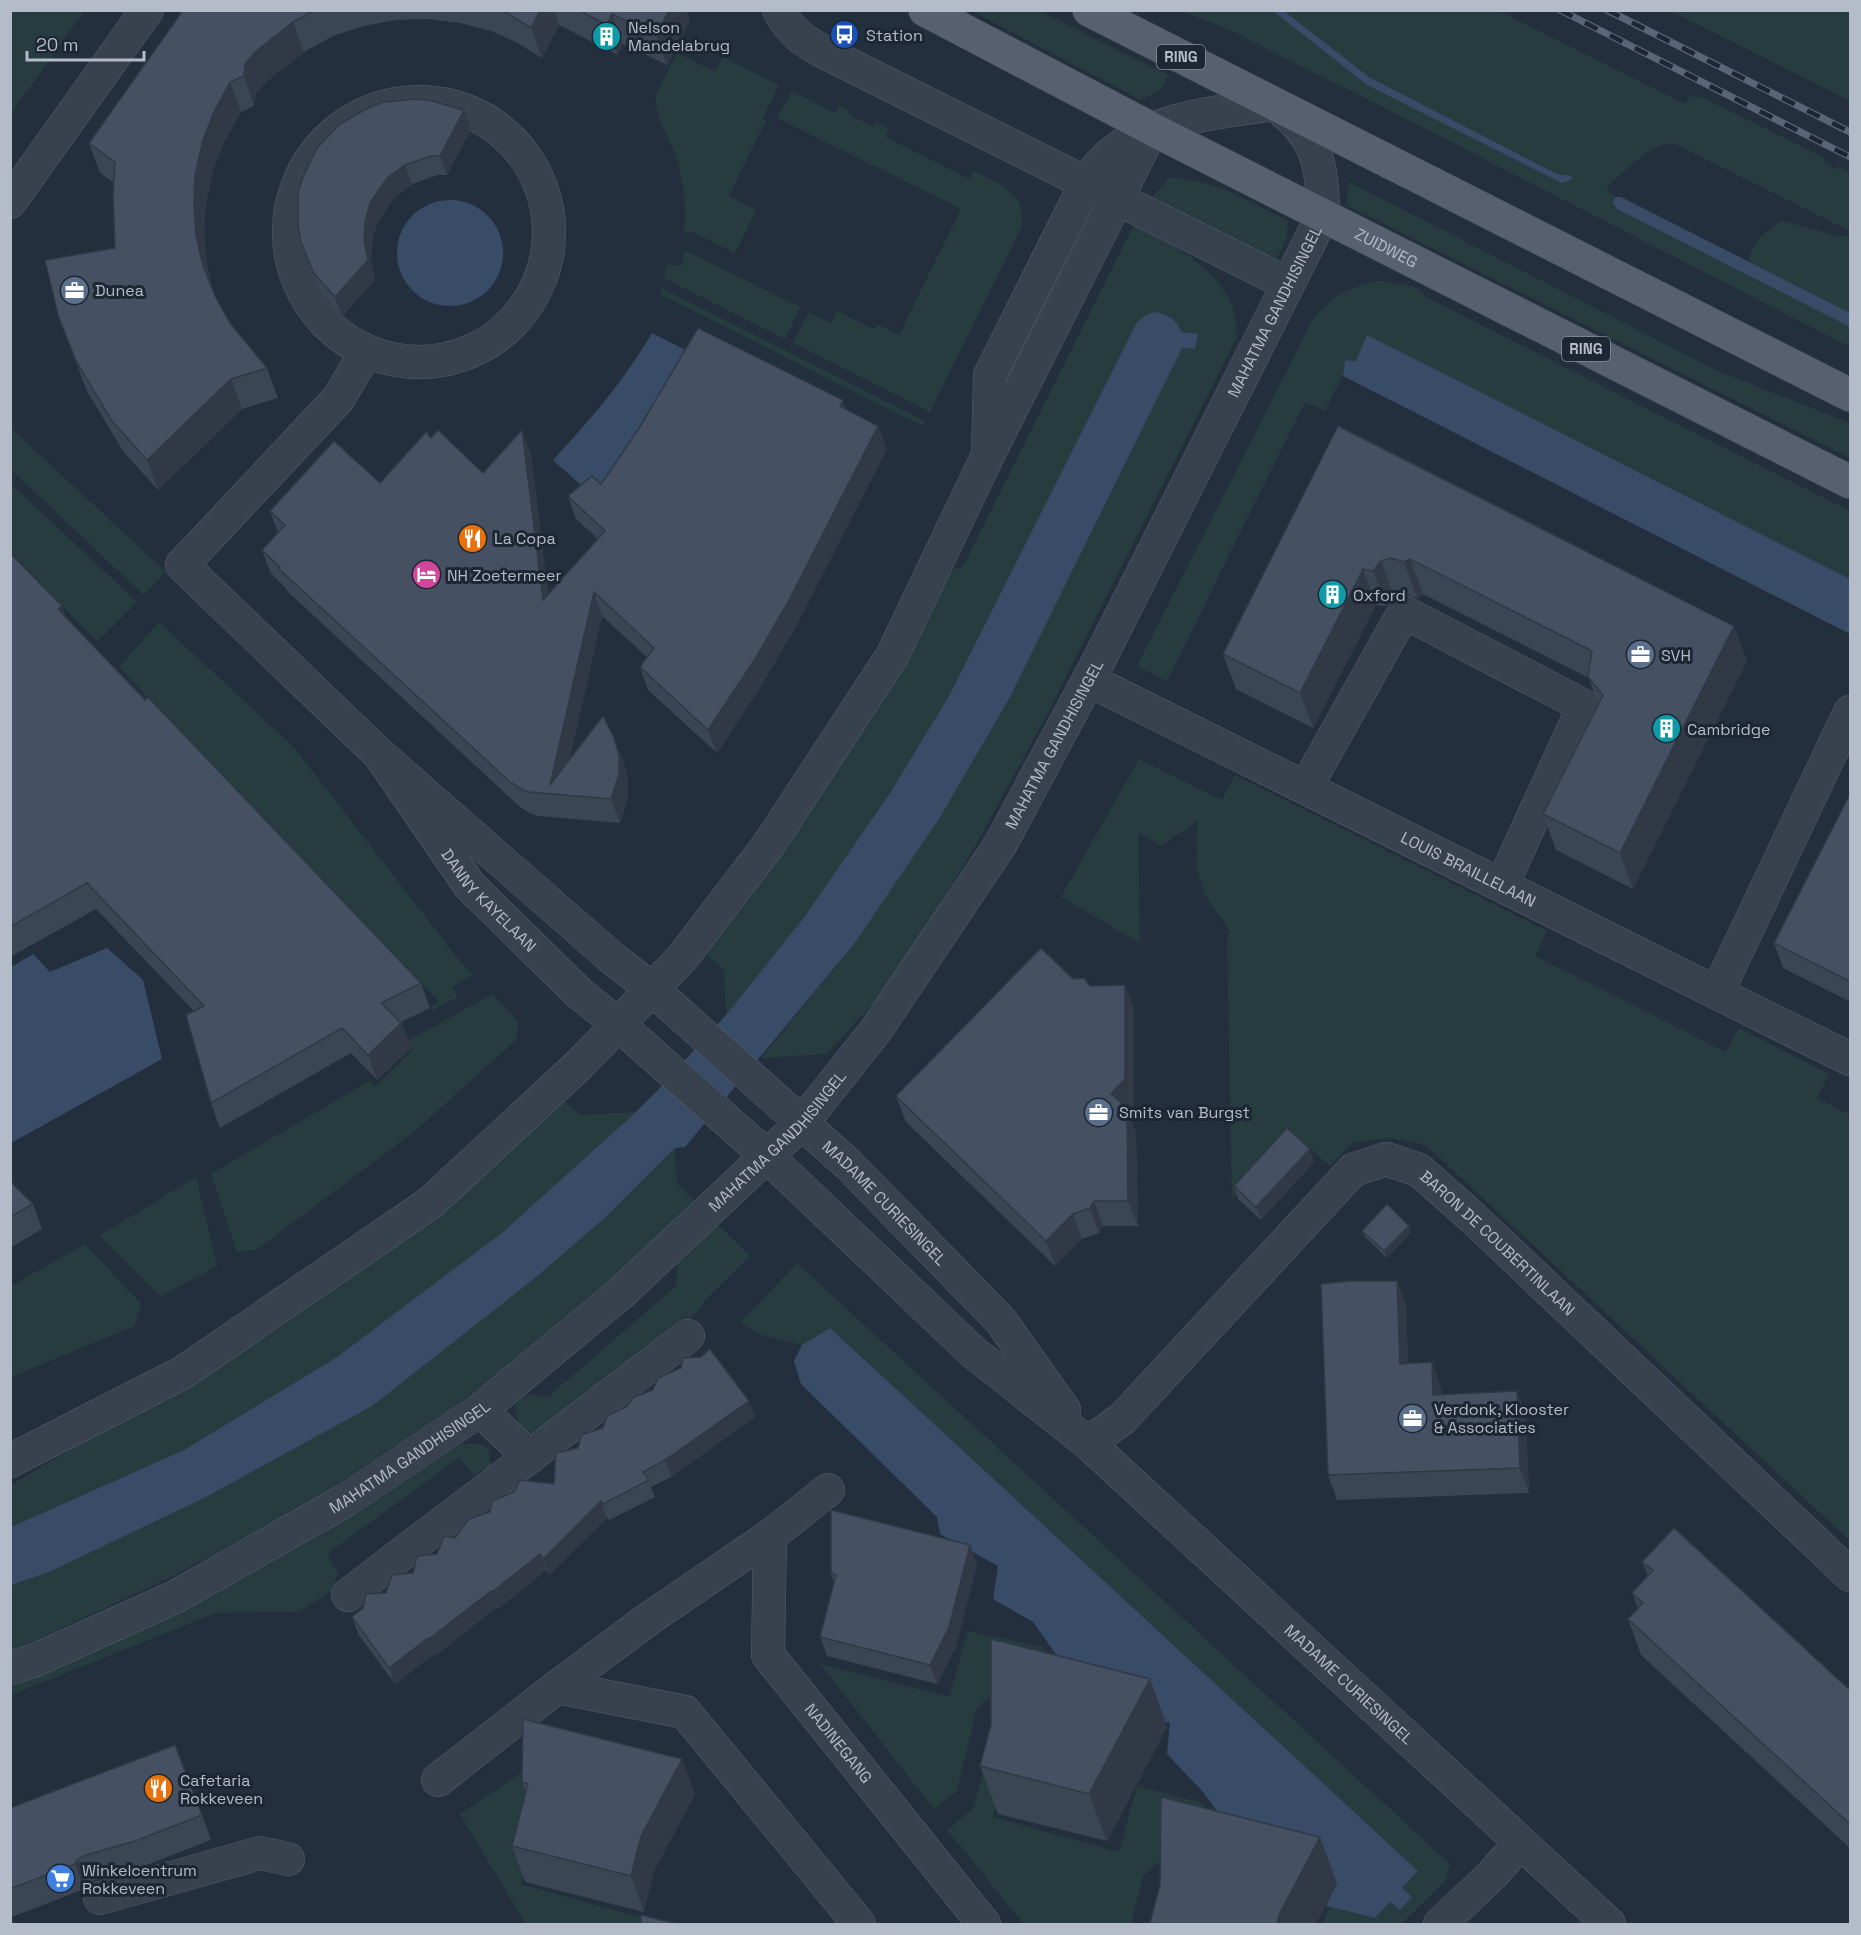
<svg xmlns="http://www.w3.org/2000/svg" width="1861" height="1935" viewBox="0 0 1861 1935" font-family="'Space Grotesk',sans-serif">
<rect width="100%" height="100%" fill="#242f3e"/>
<!-- green -->
<g fill="#263c3f">
<polygon points="10,11 84,11 11,114 10,114"/>
<polygon points="972,11 1040,11 1168,75 1162,89 1141,100"/>
<path d="M1182 11H1273L1367 85 1558 181 1564 175 1557 174 1369 77 1284 11H1499L1685 104 1690 95 1697 98 1699 96 1825 158 1824 163 1836 169 1838 166 1850 172V231L1675 144C1653 139 1625 172 1609 185L1607 189 1615 197 1613 200 1617 209 1850 327V347L1371 101 1230 30Z"/>
<polygon points="1671,11 1850,11 1850,101"/>
<path d="M677 53 715 72 723 57 779 85 762 119 766 121 729 196 756 210 735 253 693 232 691 233 684 230C686 207 684 183 677 160 671 139 653 116 656 94Z"/>
<path d="M792 91 835 113 839 105 850 111 849 114 873 127 876 122 889 129 885 137 969 179 974 171C1001 185 1025 191 1022 226L930 412 793 343 809 312 831 323 837 311 874 329 877 324 899 335 961 209 777 118Z"/>
<path d="M1169 178C1213 178 1250 202 1288 221L1286 239 1275 264 1150 200Z"/>
<polygon points="1349,182 1718,371 1850,423 1850,458 1346,205"/>
<path d="M1782 221 1843 237 1850 236V313L1748 261C1755 238 1763 233 1782 221Z"/>
<path d="M1135 223C1170 244 1220 268 1233 309 1236 318 1236 328 1237 337L1049 711 979 839 897 978 826 1054 761 1058 854 944 1182 348 1195 349 1179 326 1137 322 949 696 890 793 805 916 726 1015 724 969 703 952 941 573 963 567Z"/>
<polygon points="685,250 800,307 785,339 664,278 666,265 682,265"/>
<path d="M1380 281 1413 286 1424 293V296L1850 511V579L1368 336 1356 361 1345 360 1343 376 1325 411 1305 402 1167 681 1137 666 1310 325C1327 298 1349 286 1380 281Z"/>
<polygon points="662,288 925,421 923,425 904,417 660,294"/>
<polygon points="11,428 166,572 144,595 11,470"/>
<polygon points="11,484 137,602 97,642 11,552"/>
<polygon points="159,622 294,747 455,955 473,975 452,987 458,997 433,1010 430,1007 439,1002 119,667"/>
<polygon points="1139,759 1222,800 1235,775 1547,931 1535,956 1726,1052 1739,1028 1829,1074 1817,1098 1850,1115 1850,1541 1426,1145 1389,1138 1352,1143 1330,1166 1293,1134 1232,1199 1227,940 1230,931 1205,895 1196,865 1198,820 1162,846 1138,832 1140,943 1061,897"/>
<polygon points="492,994 519,1022 516,1040 414,1132 256,1250 237,1252 211,1174 369,1081 376,1086 413,1049 408,1041"/>
<polygon points="563,1099 581,1115 636,1112 502,1234 337,1357 184,1450 11,1527 11,1485 175,1388"/>
<polygon points="675,1148 677,1183 698,1204 583,1307 458,1404 309,1504 165,1580 11,1652 10,1585 49,1572 535,1278 607,1216"/>
<polygon points="196,1177 217,1266 160,1297 99,1236"/>
<path d="M715 1222 750 1256 708 1297 688 1323H680L536 1431 531 1433C516 1426 515 1416 515 1401L522 1394 549 1396 676 1286 678 1259Z"/>
<polygon points="85,1244 141,1304 135,1326 11,1377 11,1286"/>
<polygon points="797,1263 1450,1864 1444,1882 1401,1924 1322,1924 1330,1907 1374,1918 1391,1901 1400,1910 1402,1888 1418,1872 830,1328 802,1345 755,1333 741,1322"/>
<polygon points="461,1444 481,1444 489,1449 491,1465 474,1475 459,1458 327,1554 339,1574 334,1579 338,1587 299,1612 216,1613 11,1695 11,1686 64,1666 221,1585 346,1515"/>
<polygon points="968,1631 1043,1647 1072,1688 1006,1681 976,1710 957,1791 934,1809 820,1664 949,1697"/>
<polygon points="1007,1755 993,1817 1119,1852 1137,1786 1202,1803 1228,1842 1186,1838 1143,1876 1131,1924 1024,1924 947,1830 973,1808 987,1761"/>
<polygon points="531,1766 537,1822 521,1884 645,1919 645,1924 526,1924 460,1814"/>
</g>
<!-- water -->
<g fill="#394c67">
<polygon points="1273,11 1284,11 1369,77 1557,174 1571,176 1572,179 1562,183 1558,181 1367,85"/>
<polygon points="1615,197 1621,197 1850,313 1850,327 1617,209 1613,203"/>
<circle cx="450" cy="253" r="53"/>
<path d="M1154 312C1168 314 1176 319 1182 332L1198 334 1195 349 1182 348 1010 697 939 819 854 944 685 1147 675 1148 607 1216 535 1278 372 1406 204 1498 49 1572 11 1585V1527L184 1450 337 1357 502 1233 636 1112 656 1092 726 1015 805 916 890 793 949 696 1137 322 1146 315Z"/>
<path d="M652 333 701 358 599 501 553 460C592 418 623 382 652 333Z"/>
<polygon points="1367,335 1850,579 1850,634 1343,376 1345,360 1356,361"/>
<polygon points="107,948 143,980 162,1059 13,1142 10,1140 11,967 33,954 50,972"/>
<polygon points="830,1328 1418,1871 1402,1888 1412,1897 1400,1910 1390,1902 1375,1918 1330,1907 1326,1906 1337,1882 1272,1867 1237,1838 1203,1792 1167,1754 1170,1723 1097,1702 1068,1671 1033,1622 993,1599 998,1566 940,1534 937,1517 801,1384 794,1361 802,1345"/>
</g>
<g fill="none" stroke-linecap="round" stroke-linejoin="round">
<defs>
<g id="minor">
<path d="M779 10C790 32 805 42 826 53L1288 284"/>
<circle cx="419" cy="232" r="130"/>
<polyline points="10,202 147,10"/>
<path id="s1" d="M366 352 338 399 182 565 380 755 612 958 652 989 849 1165 1001 1321 1064 1410"/>
<path id="s2" d="M1089 680 1850 1059"/>
<path id="s3" d="M380 755 470 886 580 994 618 1024 767 1156 973 1352 1088 1443 1609 1924"/>
<polyline points="1306,787 1404,612 1584,706 1502,885"/>
<polyline points="1717,993 1850,712"/>
<polyline points="480,1410 530,1457"/>
<path id="s4" d="M1088 1443 1122 1419 1353 1170 1386 1159 1419 1170 1472 1217 1850 1575"/>
<polyline points="10,1461 182,1373 430,1203 580,1064 682,958 769,844 892,656 988,455 1152,129"/>
<path id="s5" d="M770 1536 768 1655 984 1924"/>
<polyline points="348,1595 688,1336"/>
<path id="s6" d="M10 1668 33 1661 175 1597 346 1500 480 1410 620 1294 803 1122 876 1030 1000 845 1098 662 1323 215C1323 165 1317 134 1274 104 1207 114 1125 119 1086 183L990 375 988 455"/>
<polyline points="557,1687 685,1712 859,1924"/>
<polyline points="438,1780 557,1687 650,1618 770,1536 828,1490"/>
<polyline points="100,1898 260,1853 288,1859"/>
<polyline points="1440,1924 1492,1875 1520,1843"/>
</g>
<g id="major">
<path id="s7" d="M925 10 1152 129 1850 482"/>
<polyline points="1089,10 1850,395"/>
</g>
</defs>
<!-- minor casing -->
<use href="#minor" stroke="#565f6c" stroke-width="34"/>
<!-- major casing -->
<use href="#major" stroke="#414a57" stroke-width="34"/>
<!-- minor -->
<use href="#minor" stroke="#38414e" stroke-width="33"/>
<!-- major -->
<use href="#major" stroke="#56606e" stroke-width="33"/>
<defs>
<g id="rail">
<polyline points="1560,10 1850,157"/>
<polyline points="1607,10 1850,132"/>
</g>
</defs>
<!-- rail casing -->
<use href="#rail" stroke="#5a6575" stroke-width="7"/>
<!-- rail -->
<use href="#rail" stroke="#1d2633" stroke-width="4.5" stroke-dasharray="14" stroke-linecap="butt"/>
</g>
<!-- wall -->
<g fill="#3b4654">
<polygon points="182,10 686,10 690,20 667,65 623,44 618,55 559,25 542,58 514,41 491,31 460,23 428,19 396,20 364,26 333,36 304,52 265,83 256,94 254,106 241,112 223,144 213,170 206,205 204,233 207,265 212,288 216,298 230,323 267,368 278,398 242,409 158,490 123,451 87,391 58,315 115,248 114,183 100,173 89,143 179,16"/>
<polygon points="464,110 471,129 447,175 438,175 412,184 394,198 377,223 372,242 371,261 375,280 342,316 320,291 301,242"/>
<polygon points="846,409 878,426 887,449 797,624 763,683 717,753 648,690 640,667 647,657 602,616 570,758 614,738 623,761 628,779 628,798 620,823 538,816 531,814 519,806 287,591 286,588 271,574 262,550 278,533 270,511 380,483 431,438 483,473 531,454 548,594 598,539 576,519 568,496 601,484"/>
<polygon points="1338,426 1747,661 1633,889 1556,850 1543,814 1598,704 1589,678 1423,594 1417,598 1404,593 1394,596 1386,606 1376,605 1313,728 1236,689 1223,654"/>
<polygon points="10,553 62,606 66,617 421,983 430,1008 401,1022 411,1048 377,1080 351,1053 220,1128 211,1103 194,1011 96,909 10,957"/>
<polygon points="1851,792 1851,1002 1783,968 1774,943"/>
<polygon points="1073,979 1090,986 1125,985 1134,1010 1134,1105 1128,1111 1136,1133 1138,1226 1103,1226 1099,1233 1082,1239 1055,1266 906,1122 896,1096"/>
<polygon points="1314,1162 1261,1220 1238,1199 1234,1186"/>
<polygon points="10,1181 33,1204 42,1229 10,1248"/>
<polygon points="1362,1231 1411,1232 1387,1258 1365,1237"/>
<polygon points="1397,1281 1406,1306 1408,1364 1441,1387 1442,1395 1517,1391 1526,1417 1529,1493 1337,1500 1328,1475"/>
<polygon points="755,1417 671,1477 651,1487 655,1497 609,1520 607,1518 549,1575 546,1570 498,1609 497,1607 435,1656 434,1654 395,1684 358,1634 352,1617 413,1573 437,1554 455,1538 490,1512 554,1484"/>
<polygon points="1642,1562 1851,1691 1851,1849 1641,1655 1628,1619 1638,1608 1632,1593 1648,1576"/>
<polygon points="977,1564 956,1647 937,1684 827,1656 820,1637 834,1583 831,1573"/>
<polygon points="1150,1679 1167,1727 1107,1841 998,1814 980,1766 991,1725"/>
<polygon points="522,1782 695,1794 654,1871 644,1912 525,1882 512,1846 526,1793"/>
<polygon points="10,1808 202,1815 211,1840 144,1866 95,1880 87,1885 84,1889 12,1917 10,1924"/>
</g>
<!-- shaded-wall -->
<g fill="#303945">
<polygon points="540,10 554,10 559,25 542,58 531,28"/>
<polygon points="669,10 686,10 690,20 667,65 656,35"/>
<polygon points="612,14 623,44 618,55 607,25"/>
<polygon points="293,22 304,52 265,83 256,94 254,106 244,76 245,64 254,53"/>
<polygon points="230,82 241,112 223,144 213,170 206,205 204,233 207,265 214,295 203,266 196,235 194,203 195,175 203,140 213,114"/>
<polygon points="464,110 471,129 447,175 440,156"/>
<polygon points="405,165 412,184 394,198 377,223 372,242 371,261 375,280 342,316 335,297 365,222 370,203 387,178"/>
<polygon points="231,379 242,409 158,490 147,460"/>
<polygon points="843,400 851,424 840,406"/>
<polygon points="878,426 887,449 797,624 763,683 717,753 708,730"/>
<polygon points="522,430 531,454 551,623 543,600"/>
<polygon points="1410,559 1423,594 1417,598 1404,562"/>
<polygon points="1381,561 1394,596 1386,606 1373,571"/>
<polygon points="1363,569 1376,605 1313,728 1300,693"/>
<polygon points="594,592 602,616 562,795 550,785"/>
<polygon points="62,606 71,632 58,609"/>
<polygon points="1734,626 1747,661 1633,889 1620,853"/>
<polygon points="614,738 623,761 628,779 628,798 620,823 611,799"/>
<polygon points="1125,985 1134,1010 1134,1105 1128,1111 1136,1133 1138,1226 1128,1201 1111,1094"/>
<polygon points="401,1023 411,1048 377,1080 368,1055"/>
<polygon points="1310,1149 1314,1162 1261,1220 1256,1207"/>
<polygon points="1094,1201 1103,1226 1099,1233 1090,1208"/>
<polygon points="1073,1214 1082,1239 1055,1266 1046,1241"/>
<polygon points="1409,1226 1411,1232 1387,1258 1384,1251"/>
<polygon points="1397,1281 1406,1306 1409,1389 1400,1364"/>
<polygon points="1432,1362 1441,1387 1442,1420 1433,1395"/>
<polygon points="1517,1391 1526,1417 1529,1493 1520,1468"/>
<polygon points="749,1401 755,1417 671,1477 665,1460"/>
<polygon points="601,1501 607,1518 549,1575 543,1559"/>
<polygon points="970,1545 977,1564 956,1647 937,1684 930,1665"/>
<polygon points="540,1554 546,1570 498,1609 492,1592"/>
<polygon points="491,1591 497,1607 435,1656 429,1639"/>
<polygon points="428,1638 434,1654 395,1684 389,1668"/>
<polygon points="1150,1679 1167,1727 1107,1841 1089,1794"/>
<polygon points="682,1759 695,1794 654,1871 644,1912 631,1876 641,1836"/>
<polygon points="1320,1837 1337,1884 1316,1924 1277,1924 1279,1915"/>
<polygon points="78,1859 87,1885 84,1889 75,1864"/>
<polygon points="10,1911 15,1924 13,1924 10,1917"/>
</g>
<!-- building -->
<g fill="#455162" stroke="#303945" stroke-width="1.5">
<polygon points="182,10 315,10 293,22 254,53 245,64 244,76 230,82 213,114 203,140 195,175 194,203 196,235 203,266 216,298 230,323 267,368 231,379 147,460 112,421 76,361 58,315 45,260 115,248 113,196 115,162 89,143 179,16"/>
<polygon points="502,10 540,10 531,28"/>
<polygon points="578,10 669,10 656,35 612,14 607,25"/>
<polygon points="416,99 432,101 464,110 440,156 431,156 405,165 387,178 370,203 365,222 364,241 368,260 335,297 313,272 301,242 298,226 298,193 303,177 317,148 340,124 368,108 383,102"/>
<polygon points="698,328 843,400 840,406 878,426 789,600 755,659 708,730 640,667 654,648 594,592 550,785 603,716 614,738 619,755 619,774 611,799 529,792 523,790 510,782 278,568 280,567 262,550 285,525 270,511 334,441 380,483 426,432 431,438 438,430 483,473 522,430 543,600 605,531 568,496 592,476 601,484 638,430"/>
<polygon points="1338,426 1734,626 1620,853 1543,814 1603,695 1588,677 1592,651 1410,559 1404,562 1391,558 1381,561 1373,571 1363,569 1300,693 1223,654"/>
<polygon points="10,553 62,606 58,609 145,700 148,697 421,983 381,1003 401,1023 368,1055 342,1028 211,1103 186,1015 204,1006 87,883 10,927"/>
<polygon points="1851,792 1851,982 1774,943"/>
<polygon points="1041,948 1073,979 1084,978 1090,986 1125,985 1125,1079 1111,1094 1127,1108 1128,1201 1094,1201 1090,1208 1073,1214 1046,1241 896,1096"/>
<polygon points="1287,1128 1310,1149 1256,1207 1234,1186"/>
<polygon points="10,1181 33,1204 10,1217"/>
<polygon points="1387,1204 1409,1226 1384,1251 1362,1231"/>
<polygon points="1350,1281 1397,1281 1400,1364 1432,1362 1433,1395 1517,1391 1520,1468 1328,1475 1321,1284"/>
<polygon points="710,1349 749,1401 665,1460 643,1472 649,1480 603,1504 601,1501 543,1559 540,1554 492,1592 491,1591 429,1639 428,1638 389,1668 352,1617 363,1608 366,1594 386,1593 392,1575 413,1573 417,1556 437,1554 444,1536 455,1538 469,1519 490,1512 492,1501 514,1492 520,1480 554,1484 556,1453 578,1448 581,1435 603,1428 607,1416 626,1407 634,1397 653,1390 658,1378 681,1368 683,1358 701,1357"/>
<polygon points="831,1510 970,1545 949,1627 930,1665 820,1637 836,1575 831,1573"/>
<polygon points="1674,1528 1851,1691 1851,1825 1628,1619 1643,1603 1632,1593 1653,1570 1642,1562"/>
<polygon points="991,1639 1150,1679 1089,1794 980,1766 991,1725"/>
<polygon points="523,1719 682,1759 641,1836 631,1876 512,1846 528,1784 522,1782"/>
<polygon points="175,1745 202,1815 135,1841 86,1855 78,1859 75,1864 10,1889 10,1808"/>
<polygon points="1161,1797 1320,1837 1279,1915 1277,1924 1155,1924 1150,1923 1160,1885"/>
<polygon points="641,1915 677,1924 641,1924"/>
</g>
<!-- icons -->
<defs>
<symbol id="bus-disc" viewBox="-11 -11 22 22"><circle r="9.5" fill="#1a4fb4" stroke="#1d2633"/><path d="M-5-6H5V4H4V6H2V4H-2V6H-4V4H-5ZM-3.5-4V0h7V-4ZM-3.5 1.2v1.5H-2V1.2ZM2 1.2v1.5H3.5V1.2Z" fill="#fff"/></symbol>
<symbol id="building-disc" viewBox="-11 -11 22 22"><circle r="9.5" fill="#0f9aa8" stroke="#1d2633"/><path d="M-4-6H4V6H1V3H-1V6H-4ZM-2.5-4.3h1.7v1.8h-1.7ZM.8-4.3h1.7v1.8H.8ZM-2.5-1h1.7V.8h-1.7ZM.8-1h1.7V.8H.8Z" fill="#fff"/></symbol>
<symbol id="office-disc" viewBox="-11 -11 22 22"><circle r="9.5" fill="#5c6f8a" stroke="#1d2633"/><path d="M-6-3h4V-5.5h4V-3h4V5H-6ZM-1-4.5V-3h2v-1.5ZM-6 0V1H6V0Z" fill="#fff"/></symbol>
<symbol id="restaurant-disc" viewBox="-11 -11 22 22"><circle r="9.5" fill="#e8710a" stroke="#1d2633"/><path d="M-5-6h1v4h1v-4h1v4h1v-4h1v5L-1.5 .5V6h-2V.5L-5-1ZM5-6V6H3V1.5H1.5Q1.5-4 5-6Z" fill="#fff"/></symbol>
<symbol id="hotel-disc" viewBox="-11 -11 22 22"><circle r="9.5" fill="#d1479c" stroke="#1d2633"/><path d="M-6-4.5h1.5V1H6V5H4.5V3h-9V5H-6ZM-4 0a1.8 1.8 0 1 1 3.6 0ZM.5 0V-2.5h3Q6-2.5 6 0Z" fill="#fff"/></symbol>
<symbol id="supermarket-disc" viewBox="-11 -11 22 22"><circle r="9.5" fill="#3f7fe0" stroke="#1d2633"/><path d="M-6-5.5h2.5l.6 2H6L4.5 2H-2.5L-4.4-4H-6ZM-1.5 3.2a1.3 1.3 0 1 0 .1 0ZM3 3.2a1.3 1.3 0 1 0 .1 0Z" fill="#fff"/></symbol>
</defs>
<g fill-rule="evenodd">
<use href="#bus-disc" x="828" y="18" width="33" height="33"/>
<use href="#building-disc" x="590" y="20" width="33" height="33"/>
<use href="#office-disc" x="58" y="274" width="33" height="33"/>
<use href="#restaurant-disc" x="456" y="522" width="33" height="33"/>
<use href="#hotel-disc" x="410" y="558" width="33" height="33"/>
<use href="#building-disc" x="1316" y="578" width="33" height="33"/>
<use href="#office-disc" x="1624" y="638" width="33" height="33"/>
<use href="#building-disc" x="1650" y="712" width="33" height="33"/>
<use href="#office-disc" x="1082" y="1096" width="33" height="33"/>
<use href="#office-disc" x="1396" y="1402" width="33" height="33"/>
<use href="#restaurant-disc" x="142" y="1772" width="33" height="33"/>
<use href="#supermarket-disc" x="44" y="1862" width="33" height="33"/>
</g>
<g text-anchor="middle" stroke-width="6" stroke-linejoin="round" paint-order="stroke">
<!-- shield labels -->
<g fill="#1d2633" stroke="#878f9c" stroke-width="1.5">
<rect x="1157" y="45" width="48" height="24" rx="4.5"/>
<rect x="1562" y="337" width="48" height="24" rx="4.5"/>
</g>
<g font-size="15" font-weight="bold" fill="#b4bcc9">
<text x="1181" y="62">RING</text>
<text x="1586" y="354">RING</text>
</g>
<!-- poi labels -->
<g font-size="16" fill="#b4bcc9" stroke="#1d2633" text-anchor="start">
<text x="628" y="33">Nelson<tspan x="628" dy="18">Mandelabrug</tspan></text>
<text x="866" y="41">Station</text>
<text x="95" y="296">Dunea</text>
<text x="494" y="544">La Copa</text>
<text x="447" y="581">NH Zoetermeer</text>
<text x="1353" y="601">Oxford</text>
<text x="1661" y="661">SVH</text>
<text x="1687" y="735">Cambridge</text>
<text x="1119" y="1118">Smits van Burgst</text>
<text x="1434" y="1415">Verdonk, Klooster<tspan x="1434" dy="18">&amp; Associaties</tspan></text>
<text x="180" y="1786">Cafetaria<tspan x="180" dy="18">Rokkeveen</tspan></text>
<text x="82" y="1876">Winkelcentrum<tspan x="82" dy="18">Rokkeveen</tspan></text>
</g>
<!-- street labels -->
<g font-size="16" fill="#b4bcc9" stroke="#1d2633">
<text dy="6" stroke="none"><textPath href="#s7" startOffset="519">ZUIDWEG</textPath></text>
<text dy="6" stroke="none"><textPath href="#s6" startOffset="1911">MAHATMA GANDHISINGEL</textPath></text>
<text dy="6" stroke="none"><textPath href="#s6" startOffset="1425">MAHATMA GANDHISINGEL</textPath></text>
<text dy="6" stroke="none"><textPath href="#s2" startOffset="424">LOUIS BRAILLELAAN</textPath></text>
<text dy="6" stroke="none"><textPath href="#s3" startOffset="182">DANNY KAYELAAN</textPath></text>
<text dy="6" stroke="none"><textPath href="#s6" startOffset="939">MAHATMA GANDHISINGEL</textPath></text>
<text dy="6" stroke="none"><textPath href="#s1" startOffset="1232">MADAME CURIESINGEL</textPath></text>
<text dy="6" stroke="none"><textPath href="#s4" startOffset="558">BARON DE COUBERTINLAAN</textPath></text>
<text dy="6" stroke="none"><textPath href="#s6" startOffset="453">MAHATMA GANDHISINGEL</textPath></text>
<text dy="6" stroke="none"><textPath href="#s3" startOffset="1347">MADAME CURIESINGEL</textPath></text>
<text dy="6" stroke="none"><textPath href="#s5" startOffset="232">NADINEGANG</textPath></text>
</g>
</g>
<!-- border -->
<rect width="1861" height="1935" fill="none" stroke="#b4bcc9" stroke-width="24"/>
<!-- scale -->
<path d="M27 51v9h117v-9" fill="none" stroke="#b4bcc9" stroke-width="3"/>
<text x="36" y="51" font-size="18" fill="#b4bcc9" stroke="#1d2633" stroke-width="4.5" paint-order="stroke">20 m</text>
</svg>
